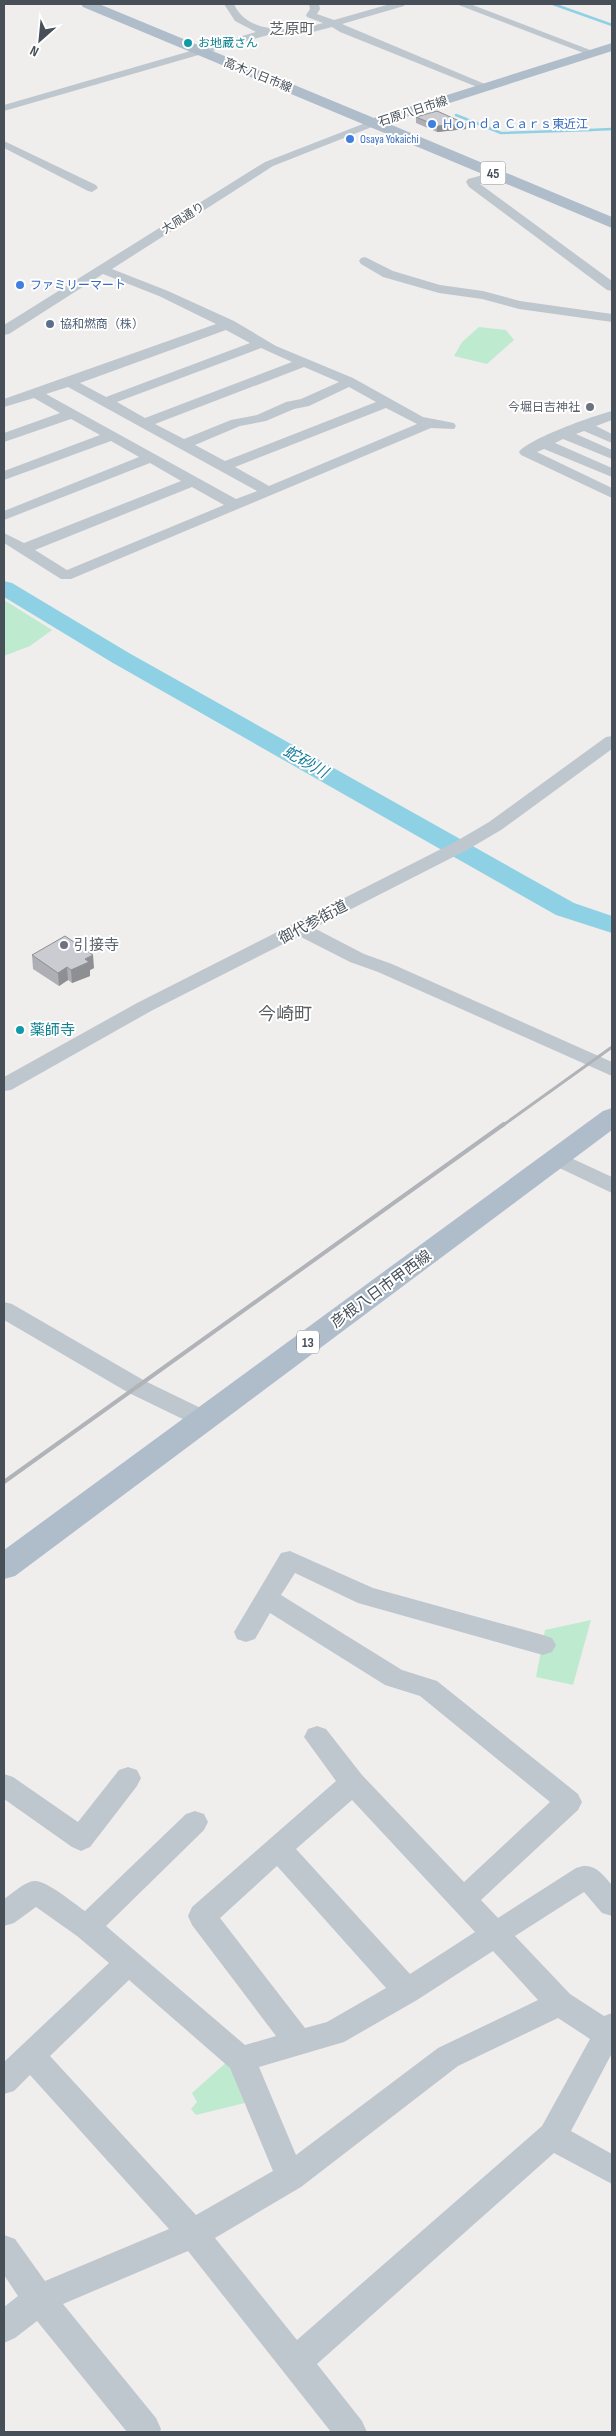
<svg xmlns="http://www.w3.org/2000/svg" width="616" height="2436" viewBox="0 0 616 2436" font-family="'Sofia Sans Condensed','Noto Sans JP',sans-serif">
<rect width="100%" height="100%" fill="#f0eded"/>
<!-- green -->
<g fill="#beebd0">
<polygon points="479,327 506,330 514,340 487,364 454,356 462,342"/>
<polygon points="4,600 52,630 30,646 4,656"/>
<polygon points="591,1620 573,1685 536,1677 545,1630"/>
<polygon points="230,2059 253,2101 196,2115 191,2109 197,2102 192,2093"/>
</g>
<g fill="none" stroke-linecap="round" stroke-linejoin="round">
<!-- stream -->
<g stroke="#8fd1e4" stroke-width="2.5">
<polyline points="553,4 612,25"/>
<polyline points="456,115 501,133 591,130"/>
<polyline points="590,130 612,129"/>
</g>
<!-- river -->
<polygon fill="#8fd1e4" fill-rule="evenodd" points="4,581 12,583 129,653 574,903 612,916 612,933 556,915 113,663 4,597"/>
<!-- minor -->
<g fill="#bfc7ce" fill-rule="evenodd">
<path d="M224 4H234C248 36 295 31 323 23L307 17 306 15 310 9 309 4H319L320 9 317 14 334 20 390 4H405L404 6 342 24 492 87 490 89H482L340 32 332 27 309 33 268 35 4 111V105L256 32 235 21Z"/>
<polygon points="456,4 470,4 598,53 597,55 589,55"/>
<path d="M373 120 377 121V125L273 166 112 269 168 291 234 321 276 346 353 378 423 417 454 423 456 426 454 429 431 428 71 579H61L4 543V533L24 543 181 481 150 463 4 520V511L139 457 111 441 4 480V471L100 435 71 419 4 442V433L60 413 34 398 4 407V399L216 324 159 296 103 274 9 334 4 335V325L265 162ZM226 330 250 343 106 397 80 383ZM261 348 292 362 145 418 117 402ZM304 367 339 382 301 399 286 402 257 415 231 420 184 439 155 424ZM68 387 257 491 236 499 46 394ZM349 387 376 402 225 461 195 445 240 426 266 421 294 409 309 406ZM386 408 417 424 269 486 235 467ZM192 487 224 505 67 570 35 550Z"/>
<polygon points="4,141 96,185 98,188 92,192 88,191 4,148"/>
<polygon points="498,171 502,172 504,175 502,178 480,184 612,281 612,291 607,290 469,187 466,182 468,179"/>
<polygon points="365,257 393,271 440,285 483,291 520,301 612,314 612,322 519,309 482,299 439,293 383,277 361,264 359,261 361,258"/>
<path d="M612 411V420L596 426 612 434V443L584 431 576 434 612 450V459L563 439 555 443 612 468V477L544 449 537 452 612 488V498L521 455 519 452C528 439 595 415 612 411Z"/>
<polygon points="612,736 612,749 501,830 467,850 314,928 364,954 392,964 612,1062 612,1076 378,972 350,962 299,936 151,1011 11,1090 4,1091 4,1077 137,1003 455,842 489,822 606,737"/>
<polygon points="558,1152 612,1177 612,1193 551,1164 548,1159 551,1154"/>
<polygon points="4,1302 12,1304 145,1381 211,1413 215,1419 211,1425 203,1428 195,1425 129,1393 4,1320"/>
<path d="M290 1551 373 1588 543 1635 552 1638 556 1645 552 1652 543 1655 358 1603 295 1573 281 1595 402 1670 437 1681 578 1794 582 1802 578 1810 481 1900 498 1918 576 1868C594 1861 601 1873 612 1885V1916L602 1913 584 1892 515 1936 570 1994 604 2016 612 2013V2053L571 2131 612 2154V2184L554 2153 317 2364 362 2421 367 2432H331L188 2251 63 2304 156 2418 161 2429 160 2432H127L37 2321 15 2338 4 2343V2307L18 2296 4 2275V2235L15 2239 45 2281 169 2229 30 2075 14 2091 4 2094V2062L109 1963 77 1936 36 1907 14 1923 4 1926V1899C13 1893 24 1882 34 1881 45 1879 75 1904 85 1911L186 1814 195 1811 204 1814 208 1822 204 1830 106 1926 245 2045 276 2036 192 1925 188 1916 192 1907 336 1781 304 1737 308 1729 317 1726 326 1729 362 1775 464 1882 550 1802 420 1696 385 1685 270 1613 255 1639 246 1642 237 1639 234 1632 281 1553ZM352 1800 475 1932 410 1974 296 1849ZM277 1866 386 1988 327 2022 305 2028 220 1918ZM493 1951 538 2000 438 2048 296 2155 259 2067 344 2042 417 2000ZM129 1980 230 2068 273 2171 196 2215 50 2056ZM558 2018 590 2039 542 2126 297 2340 215 2238 301 2187 458 2066Z"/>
<polygon points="128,1767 137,1770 141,1778 137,1786 90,1847 81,1851 72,1847 4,1799 4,1774 13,1777 78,1822 119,1770"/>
</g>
<!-- major -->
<g fill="#afbcca" fill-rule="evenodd">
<polygon points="81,4 99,4 374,118 612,43 612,51 387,123 612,217 612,228 83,7"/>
<polygon points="612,1108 612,1130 15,1576 4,1579 4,1550 603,1111"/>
</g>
<!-- rail-far1 -->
<polyline stroke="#b0b3b7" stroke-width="3" points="502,1126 612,1047"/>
<!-- rail -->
<polyline stroke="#b0b3b7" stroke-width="4" points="4,1482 504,1124"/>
</g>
<!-- wall -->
<g fill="#aeafb5">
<polygon points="416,117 466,124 466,129 437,132 416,123"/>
<polygon points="32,955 94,968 90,970 90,976 72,983 68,980 59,986 33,969"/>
</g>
<!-- shaded-wall -->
<g fill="#8d8f93">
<polygon points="466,124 466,129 437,132 437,126"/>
<polygon points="93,955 94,968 90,970 90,976 72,983 71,970 85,959"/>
<polygon points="67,967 68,980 59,986 58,973"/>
</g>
<!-- building -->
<g fill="#caccd2" stroke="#8d8f93">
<polygon points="437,111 466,124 437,126 416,117"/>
<polygon points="65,936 93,955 85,959 89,962 71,970 67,967 58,973 32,955"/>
</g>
<!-- markers -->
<g fill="#0f9aa8" stroke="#fff" stroke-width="2">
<circle cx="188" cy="43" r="5"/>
<circle cx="20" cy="1030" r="5"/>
</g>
<g fill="#3f7fe0" stroke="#fff" stroke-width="2">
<circle cx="432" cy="124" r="5"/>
<circle cx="350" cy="139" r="5"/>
<circle cx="20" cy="285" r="5"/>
</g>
<circle fill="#5c6f8a" stroke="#fff" stroke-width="2" cx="50" cy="324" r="5"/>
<g fill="#6b7280" stroke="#fff" stroke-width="2">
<circle cx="590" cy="407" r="5"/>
<circle cx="64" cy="945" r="5"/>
</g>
<g text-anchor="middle" stroke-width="4" stroke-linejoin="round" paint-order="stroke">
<!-- far-culture labels -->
<g font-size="12" fill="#0d838f" stroke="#fff" text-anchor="start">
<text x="198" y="47">お地蔵さん</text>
</g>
<!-- far-street labels -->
<g font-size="12" fill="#475059" stroke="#fff">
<text transform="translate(258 75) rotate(22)" y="4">高木八日市線</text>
<text transform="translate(413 111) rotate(-18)" y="4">石原八日市線</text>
<text transform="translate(183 218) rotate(-32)" y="4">大凧通り</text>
</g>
<!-- far-shop labels -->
<g font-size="12" fill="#366cbe" stroke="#fff" text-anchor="start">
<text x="442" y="128">Ｈｏｎｄａ Ｃａｒｓ東近江</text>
<text x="360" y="143">Osaya Yokaichi</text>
<text x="30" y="289">ファミリーマート</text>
</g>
<!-- far-service labels -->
<g font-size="12" fill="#4e5e75" stroke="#fff" text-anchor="start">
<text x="60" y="328">協和燃商（株）</text>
</g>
<!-- far-worship labels -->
<g font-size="12" fill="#5b616d" stroke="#fff" text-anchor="end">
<text x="580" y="411">今堀日吉神社</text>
</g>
<!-- shield labels -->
<g fill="#fff" stroke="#7e848b" stroke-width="1">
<rect x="480.5" y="161.5" width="25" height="23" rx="4"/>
<rect x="297" y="1330.5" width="22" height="23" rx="4"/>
</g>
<g font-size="14" font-weight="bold" fill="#475059">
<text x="493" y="178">45</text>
<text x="308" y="1347">13</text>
</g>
<!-- far-quarter labels -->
<g font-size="15" fill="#5a5e62" stroke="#fff">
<text x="292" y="34">芝原町</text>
</g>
<!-- street labels -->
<g font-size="15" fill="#475059" stroke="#fff">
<text transform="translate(313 922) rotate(-28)" y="5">御代参街道</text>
<text transform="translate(381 1289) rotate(-36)" y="5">彦根八日市甲西線</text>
</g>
<!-- worship labels -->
<g font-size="15" fill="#5b616d" stroke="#fff" text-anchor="start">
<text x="74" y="950">引接寺</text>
</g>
<!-- culture labels -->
<g font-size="15" fill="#0d838f" stroke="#fff" text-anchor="start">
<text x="30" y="1035">薬師寺</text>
</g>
<!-- water labels -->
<g font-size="16" font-style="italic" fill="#177e9c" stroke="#fff">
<text transform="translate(306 761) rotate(30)" y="6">蛇砂川</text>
</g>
<!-- quarter labels -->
<g font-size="18" fill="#5a5e62" stroke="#fff">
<text x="285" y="1020">今崎町</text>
</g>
</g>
<!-- border -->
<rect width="616" height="2436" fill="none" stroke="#475059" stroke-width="10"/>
<!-- north arrow -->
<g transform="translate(40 40) rotate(207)" stroke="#ffffff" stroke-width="4" paint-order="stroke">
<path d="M0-4L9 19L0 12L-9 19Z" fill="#475059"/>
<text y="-8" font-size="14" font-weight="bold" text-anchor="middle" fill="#475059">N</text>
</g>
</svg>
